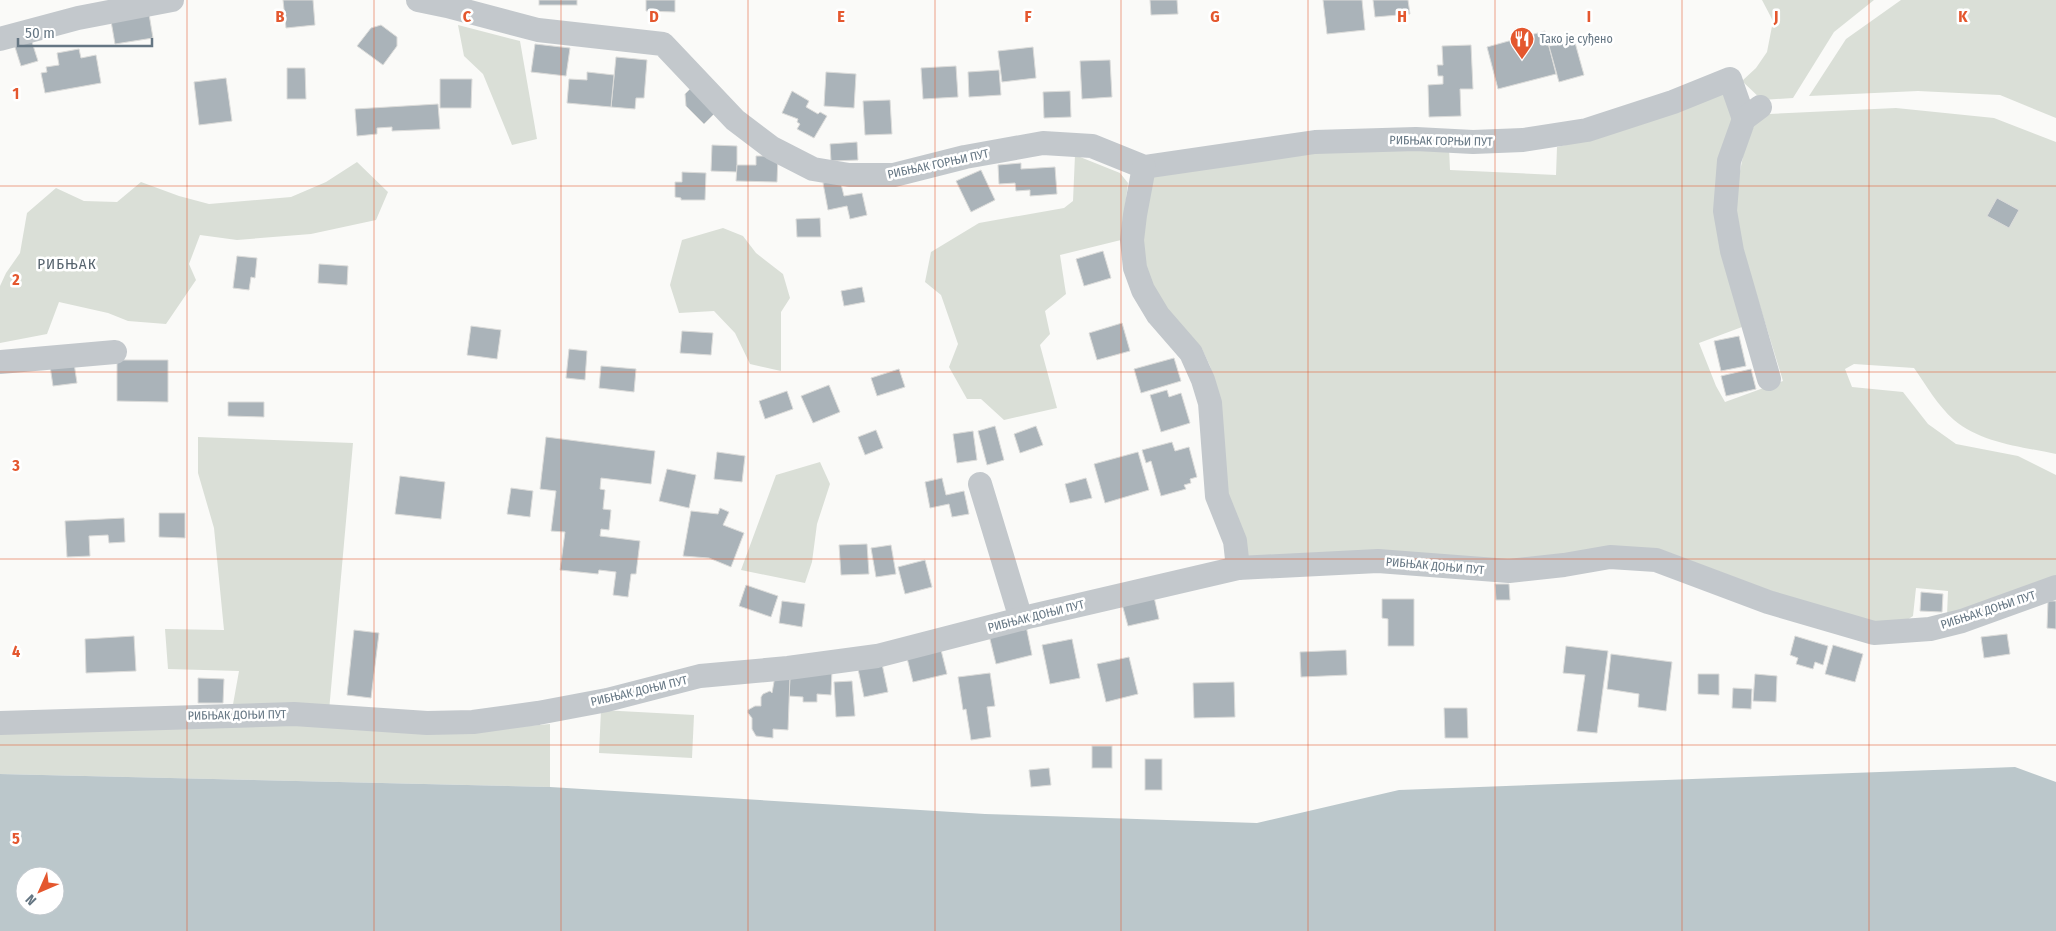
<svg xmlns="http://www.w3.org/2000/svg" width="2056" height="931" viewBox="0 0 2056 931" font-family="'Fira Sans Condensed',sans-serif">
<rect width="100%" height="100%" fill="#fafaf8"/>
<!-- green -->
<g fill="#dadfd7">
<polygon points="1762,0 1874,0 1834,32 1793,98 1762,100 1742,81 1756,68 1767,52 1773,21"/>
<polygon points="1901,0 2056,0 2056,118 2000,95 1918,91 1809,96 1846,39"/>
<polygon points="458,25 520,41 537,139 512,145 483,74 464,56"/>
<path d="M1726 90 1737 115 1724 149 1742 327 1699 343 1716 386 1725 402 1783 381 1743 251 1735 208 1739 176 1745 146 1755 124 1769 114 1896 108 1994 118 2056 142V454C2023 447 1981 443 1954 420 1938 406 1926 385 1914 368L1854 364 1845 369 1852 387 1903 392 1928 424 1956 444 2018 456 2056 475V577L1947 615 1948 591 1916 588 1913 616 1901 624 1887 627 1690 566 1565 560 1248 558 1228 502 1218 392 1210 366 1202 349 1183 331 1152 288 1140 248 1150 173 1311 150 1449 147 1450 170 1556 175 1557 147 1590 139Z"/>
<polygon points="1075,155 1120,173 1128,183 1121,240 1060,255 1066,294 1045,311 1050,334 1040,345 1057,408 1004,420 981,399 967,399 949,367 958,344 941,295 925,282 931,252 979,223 1064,208 1073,201"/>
<polygon points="357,162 388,192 376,220 311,234 237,240 200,235 189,264 196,280 166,324 128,321 108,313 59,302 47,334 0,343 0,286 6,273 20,253 27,213 56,188 84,201 117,202 141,182 179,196 209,204 291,197 326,182"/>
<polygon points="723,228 743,236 756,253 783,274 790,298 781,312 781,371 750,364 735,333 714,311 679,313 670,285 682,240"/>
<polygon points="198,437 353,443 329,711 232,710 239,671 168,669 165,629 224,630 214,528 198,473"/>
<polygon points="820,462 830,484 817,524 812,562 805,583 741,570 776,475"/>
<polygon points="601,710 694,715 692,758 599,753"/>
<polygon points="295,723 451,733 550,724 550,787 0,774 0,732"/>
</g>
<!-- water -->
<path fill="#bbc7cb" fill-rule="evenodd" d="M2015 767 2056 782V931H0V774L550 787 985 814 1257 823 1399 790ZM25 876H55V906H25Z"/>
<!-- building -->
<g fill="#aab3b9" stroke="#dcdcda">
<polygon points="283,0 313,0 315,25 286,28"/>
<rect x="539" y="0" width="38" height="5"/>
<polygon points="646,0 675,0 675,12 646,11"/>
<polygon points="1150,0 1177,0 1178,14 1151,15"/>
<polygon points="1323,0 1362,0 1365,30 1327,34"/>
<polygon points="1373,0 1408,0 1410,14 1375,17"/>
<polygon points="149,14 153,38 115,44 111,21"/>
<polygon points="381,25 397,37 397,46 383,65 357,46 371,28"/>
<polygon points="1545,31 1556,74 1498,89 1487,47"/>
<polygon points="31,39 38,61 21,66 14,44"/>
<polygon points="1574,39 1584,75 1559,82 1549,46"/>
<polygon points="535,44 570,48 566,76 531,72"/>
<polygon points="1471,45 1473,89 1460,89 1461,116 1429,117 1428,85 1443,84 1443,76 1438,76 1437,65 1443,65 1442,46"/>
<polygon points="1033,47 1036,78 1002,82 998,51"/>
<polygon points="79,49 81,58 96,55 101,83 45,93 41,73 47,72 46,67 59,65 57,53"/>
<polygon points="616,57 647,60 644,98 636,98 635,109 611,107"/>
<polygon points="1110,60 1112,97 1082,99 1080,61"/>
<polygon points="956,66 958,97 923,99 921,68"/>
<polygon points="287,68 305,68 306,99 287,99"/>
<polygon points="999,70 1001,95 969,97 968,72"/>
<polygon points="587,72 614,75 611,107 567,103 569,79 587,80"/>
<polygon points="826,72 856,74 854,108 824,106"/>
<polygon points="226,78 232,121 199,125 194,82"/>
<polygon points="440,79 472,79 471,108 440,108"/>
<polygon points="690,89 715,113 704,124 686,106 685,94"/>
<polygon points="792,91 809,101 806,107 818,114 820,112 827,116 814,138 797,129 800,124 797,122 798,119 782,113"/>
<polygon points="1070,91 1071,117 1044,118 1043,92"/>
<polygon points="890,100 892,134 865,135 863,101"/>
<polygon points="438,104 440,129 392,131 392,127 377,128 377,134 357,136 355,109"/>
<polygon points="857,142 858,160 831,161 830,144"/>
<polygon points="712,145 737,146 737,172 711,171"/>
<polygon points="756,156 778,156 777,182 736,181 737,165 756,165"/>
<polygon points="1021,163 1021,169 1055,167 1057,194 1030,196 1030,190 1016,191 1015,183 999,184 998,165"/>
<polygon points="981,170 995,200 971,212 956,181"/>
<polygon points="682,172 706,173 705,200 681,200 681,198 675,197 675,182 682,182"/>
<polygon points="840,180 844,196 862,193 867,215 850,219 847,206 828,210 823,183"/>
<polygon points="1997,198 2019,210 2009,228 1987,216"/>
<polygon points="820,218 821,237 797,237 796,219"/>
<polygon points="1103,251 1111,278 1084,286 1076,259"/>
<polygon points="237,256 257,258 255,278 251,277 249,290 233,288"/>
<polygon points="319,264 348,266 347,285 318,283"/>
<polygon points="862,287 865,302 844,306 841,291"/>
<polygon points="1122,323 1130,351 1097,360 1089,333"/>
<polygon points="471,326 501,330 497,359 467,355"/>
<polygon points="682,331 713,333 711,355 680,353"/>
<polygon points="1739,336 1746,366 1721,371 1714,341"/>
<polygon points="569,349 587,351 585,380 566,378"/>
<polygon points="1174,358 1181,381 1141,393 1134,369"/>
<polygon points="117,360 168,360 168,402 117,401"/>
<polygon points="74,363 77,383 53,386 50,366"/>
<polygon points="601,366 636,369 634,392 599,388"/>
<polygon points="899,369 905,387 877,396 871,378"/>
<polygon points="1751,369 1756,389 1726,396 1721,376"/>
<polygon points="829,385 840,412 813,423 801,396"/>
<polygon points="1167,390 1169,397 1181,393 1190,423 1161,432 1150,395"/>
<polygon points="787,391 793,409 765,419 759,401"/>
<polygon points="228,402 264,402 264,417 228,416"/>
<polygon points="995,426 1004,460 987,465 978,431"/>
<polygon points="1036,426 1043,445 1020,453 1014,434"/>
<polygon points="876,430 883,448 865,455 858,437"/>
<polygon points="973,431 977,460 957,463 953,434"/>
<polygon points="546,437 655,451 651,484 601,478 600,489 605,490 603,509 611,510 609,530 601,529 600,536 640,541 636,574 631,574 628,597 613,595 616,572 599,570 598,574 560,570 565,532 551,531 556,491 540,489"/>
<polygon points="1172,442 1175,451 1189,447 1197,477 1190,479 1191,483 1184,485 1186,489 1161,496 1151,461 1146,463 1142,450"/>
<polygon points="717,452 745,456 742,482 714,479"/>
<polygon points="1138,452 1149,490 1105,503 1094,464"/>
<polygon points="667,469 696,475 689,508 659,501"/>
<polygon points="400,476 445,482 441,519 395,514"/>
<polygon points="942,478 946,495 964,491 969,514 952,517 949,504 930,508 925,482"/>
<polygon points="1086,478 1092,498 1070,503 1065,484"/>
<polygon points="511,488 533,491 530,517 507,514"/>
<polygon points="720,508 729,512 723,525 744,533 731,567 709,558 683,556 691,511 718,514"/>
<polygon points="159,513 185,513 185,538 159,537"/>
<polygon points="124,518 125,542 109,543 108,535 89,536 90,556 67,557 65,521"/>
<polygon points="867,544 869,574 841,575 839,545"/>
<polygon points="891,545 896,574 876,577 871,548"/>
<polygon points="925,560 932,587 905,594 898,567"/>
<polygon points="1495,584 1509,584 1510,600 1496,600"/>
<polygon points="746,585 778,596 771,617 739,606"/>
<polygon points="1921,592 1943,594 1942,612 1920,611"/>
<polygon points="1154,597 1159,619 1128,626 1122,604"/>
<polygon points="1382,599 1414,599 1414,646 1388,646 1388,619 1382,618"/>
<polygon points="782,601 805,604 802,627 779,623"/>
<polygon points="2048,601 2056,601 2056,629 2047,628"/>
<polygon points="1026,626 1032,655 996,664 989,635"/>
<polygon points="354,630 379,633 371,698 347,695"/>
<polygon points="2007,634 2010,654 1984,658 1981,637"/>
<polygon points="134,636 136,671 86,673 85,639"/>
<polygon points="1795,636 1828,646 1823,665 1815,662 1813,669 1796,664 1798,658 1790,655"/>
<polygon points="1072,639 1080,678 1050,684 1042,645"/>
<polygon points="1833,645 1863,654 1855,682 1825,674"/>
<polygon points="1566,646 1608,651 1597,733 1577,731 1585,675 1563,673"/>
<polygon points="941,650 947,674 913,682 907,658"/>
<polygon points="1346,650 1347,675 1301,677 1300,652"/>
<polygon points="1611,654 1672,662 1666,711 1638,707 1639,694 1607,689"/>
<polygon points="1129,657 1138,694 1106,702 1097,664"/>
<polygon points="882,664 888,692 864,697 858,669"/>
<polygon points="832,670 831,695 817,694 817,702 803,702 803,697 789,696 790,675"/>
<polygon points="990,673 995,706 987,707 991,737 971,740 966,709 963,710 958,677"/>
<polygon points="1698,674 1719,674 1719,695 1698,694"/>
<polygon points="1755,674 1777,676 1776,702 1753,701"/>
<polygon points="790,675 788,730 773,729 773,738 756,736 752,729 752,718 748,713 748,710 755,706 761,706 761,697 763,694 770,691 772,693 775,676"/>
<polygon points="198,678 224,679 223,703 198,703"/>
<polygon points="852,681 855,716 836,717 834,682"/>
<polygon points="1234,682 1235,717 1194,718 1193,683"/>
<polygon points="1733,688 1752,689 1751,709 1732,708"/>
<polygon points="1444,708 1467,708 1468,738 1445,738"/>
<rect x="1092" y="746" width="20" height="22"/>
<rect x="1145" y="759" width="17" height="31"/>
<polygon points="1049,768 1051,785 1031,787 1029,770"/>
</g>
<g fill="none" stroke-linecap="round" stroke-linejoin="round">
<!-- minor -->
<g stroke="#c3c8cc" stroke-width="24">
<polyline points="418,0 447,6 538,30 663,44 735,120 772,148 813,169 849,175 894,175 965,157 1043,143 1092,146 1144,167 1315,142 1416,139 1473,142 1523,140 1587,130 1673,102 1730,79 1744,119"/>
<polyline points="0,39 78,18 172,0"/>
<polyline points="1760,107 1744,119 1729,161 1725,211 1732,251 1769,379"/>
<polyline points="1144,167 1135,215 1132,240 1135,268 1143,290 1158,315 1191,353 1203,380 1210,403 1217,496 1235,541 1238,568"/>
<polyline points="0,362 115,352"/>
<polyline points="980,484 1021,619"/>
<polyline points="0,723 294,714 427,723 473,722 538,713 607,700 700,676 788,668 877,656 1032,616 1238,568 1378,561 1509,571 1564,565 1610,557 1656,560 1768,602 1874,633 1930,629 1962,621 2056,587"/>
</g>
</g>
<!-- grid -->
<path fill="none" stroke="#e4572e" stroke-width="1" stroke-opacity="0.55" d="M187 0V931M374 0V931M561 0V931M748 0V931M935 0V931M1121 0V931M1308 0V931M1495 0V931M1682 0V931M1869 0V931M0 186H2056M0 372H2056M0 559H2056M0 745H2056"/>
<!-- icons -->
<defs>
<symbol id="restaurant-pin" viewBox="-11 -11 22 30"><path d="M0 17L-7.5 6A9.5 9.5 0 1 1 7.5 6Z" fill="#e4572e" stroke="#fff"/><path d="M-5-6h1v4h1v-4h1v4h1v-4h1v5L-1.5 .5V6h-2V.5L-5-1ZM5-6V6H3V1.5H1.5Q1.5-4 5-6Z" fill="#fff"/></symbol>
</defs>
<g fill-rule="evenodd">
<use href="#restaurant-pin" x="1508" y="25" width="28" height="38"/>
</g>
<g text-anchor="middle" stroke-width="5" stroke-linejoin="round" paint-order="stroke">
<!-- poi labels -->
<g font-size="12" fill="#657683" stroke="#fff" text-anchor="start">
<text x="1540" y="43">Тако је суђено</text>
</g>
<!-- street labels -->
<g font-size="12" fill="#657683" stroke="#fff">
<text transform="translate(1441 141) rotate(1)" y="4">РИБЊАК ГОРЊИ ПУТ</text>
<text transform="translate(938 164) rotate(-12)" y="4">РИБЊАК ГОРЊИ ПУТ</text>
<text transform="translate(1435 566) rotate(5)" y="4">РИБЊАК ДОЊИ ПУТ</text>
<text transform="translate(1988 610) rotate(-18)" y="4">РИБЊАК ДОЊИ ПУТ</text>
<text transform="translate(1036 616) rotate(-14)" y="4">РИБЊАК ДОЊИ ПУТ</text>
<text transform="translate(639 691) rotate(-13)" y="4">РИБЊАК ДОЊИ ПУТ</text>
<text transform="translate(237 715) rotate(-1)" y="4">РИБЊАК ДОЊИ ПУТ</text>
</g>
<!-- quarter labels -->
<g font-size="15" letter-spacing="1" fill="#57646e" stroke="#fff">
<text x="67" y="269">РИБЊАК</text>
</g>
</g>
<g font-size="16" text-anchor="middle" font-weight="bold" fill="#e4572e" stroke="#fff" stroke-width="5" stroke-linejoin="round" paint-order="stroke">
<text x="280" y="22">B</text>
<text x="467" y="22">C</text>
<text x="654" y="22">D</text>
<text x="841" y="22">E</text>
<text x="1028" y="22">F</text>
<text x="1215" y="22">G</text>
<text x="1402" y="22">H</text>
<text x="1589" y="22">I</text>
<text x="1776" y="22">J</text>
<text x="1963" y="22">K</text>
<text x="16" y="99">1</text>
<text x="16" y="285">2</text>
<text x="16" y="471">3</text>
<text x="16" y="657">4</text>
<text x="16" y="844">5</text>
</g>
<!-- north arrow -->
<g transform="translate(40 891) rotate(225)"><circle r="24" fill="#ffffff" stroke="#c1c8cd"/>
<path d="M0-4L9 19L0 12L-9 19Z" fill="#e4572e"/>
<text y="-8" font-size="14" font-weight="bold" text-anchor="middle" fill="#657683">N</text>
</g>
<!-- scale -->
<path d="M18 38v8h134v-8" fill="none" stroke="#657683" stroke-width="2.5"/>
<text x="25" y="38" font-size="15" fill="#657683" stroke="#ffffff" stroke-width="4" paint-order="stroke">50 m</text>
</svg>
